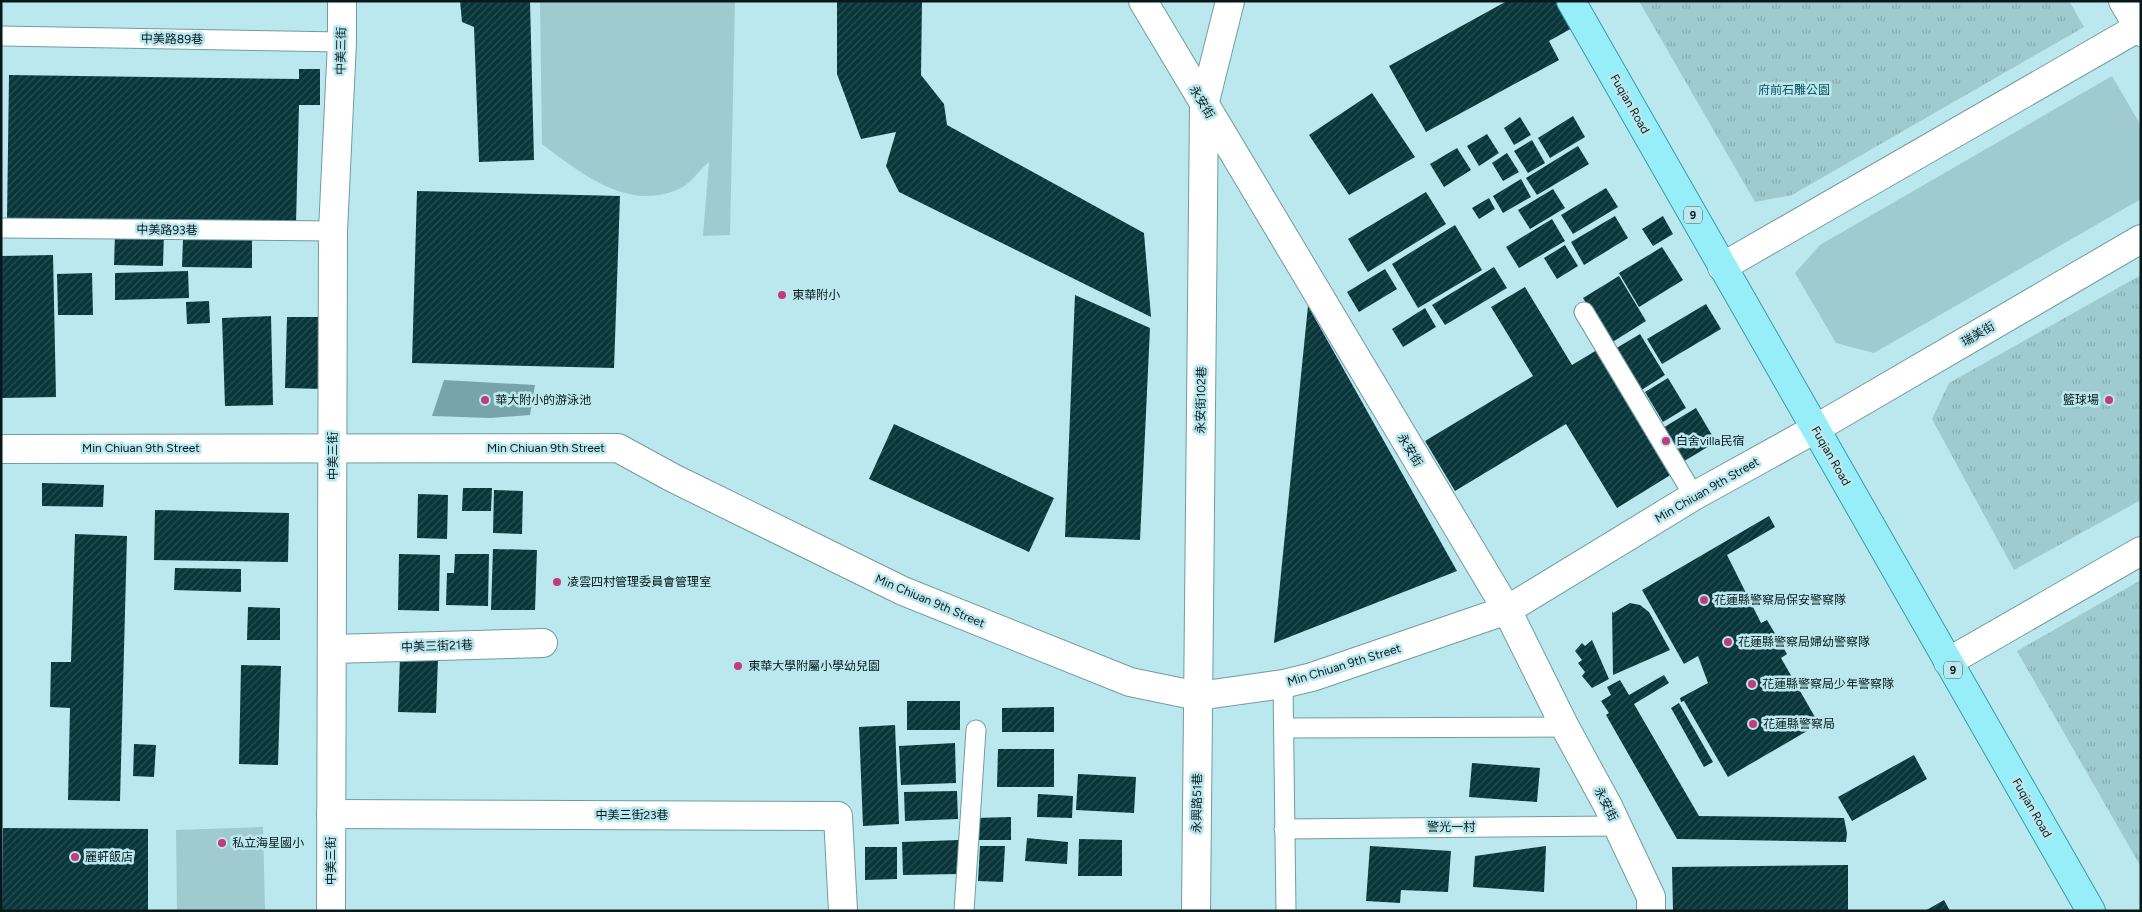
<svg xmlns="http://www.w3.org/2000/svg" width="2142" height="912" viewBox="0 0 2142 912" font-family="Figtree,'Noto Sans TC',sans-serif">
<defs>
<pattern id="park-tufts" width="24" height="20" patternUnits="userSpaceOnUse" patternTransform="scale(1.25)"><rect width="24" height="20" fill="#9fcacf"/><path d="M3 7l-1-3M5 7V3M7 7l1-3M15 17l-1-3M17 17v-4M19 17l1-3" fill="none" stroke="#87adb1"/></pattern>
<pattern id="building-hatch" width="6" height="6" patternUnits="userSpaceOnUse" patternTransform="scale(1.25)"><rect width="6" height="6" fill="#08363b"/><path d="M-1 1l2-2M0 6l6-6M5 7l2-2" fill="none" stroke="#2b5054"/></pattern>
</defs>
<rect width="100%" height="100%" fill="#bbe8ee"/>
<!-- grass -->
<g fill="#9fcacf">
<path d="M540 1H735L730 235 703 236 709 162C700 169 691 183 681 188 629 213 582 174 542 144Z"/>
<polygon points="2112,76 2141,126 2141,199 1874,353 1836,343 1795,273 1820,245"/>
<polygon points="263,827 265,911 177,911 176,830"/>
</g>
<!-- park -->
<g fill="url(#park-tufts)">
<polygon points="1639,1 2069,1 2084,27 1792,195 1755,202"/>
<polygon points="2141,275 2141,500 2014,570 1932,419 1949,383"/>
<polygon points="2141,580 2141,867 2017,651"/>
</g>
<!-- water -->
<polygon fill="#76a4aa" points="444,380 535,385 530,415 490,418 432,416"/>
<!-- building -->
<g fill="url(#building-hatch)">
<polygon points="460,1 530,1 534,160 479,162 474,27 462,22"/>
<polygon points="837,1 922,1 921,75 944,104 947,125 1144,233 1151,317 899,192 886,166 896,132 861,139 837,74"/>
<polygon points="1507,1 1560,1 1574,27 1549,41 1559,60 1426,132 1389,66"/>
<polygon points="299,69 320,69 320,105 299,105 296,224 7,220 9,75 299,79"/>
<polygon points="1372,93 1415,157 1349,195 1309,135"/>
<polygon points="1573,116 1585,137 1550,158 1538,138"/>
<polygon points="1520,117 1531,135 1514,145 1504,128"/>
<polygon points="1487,134 1499,153 1479,166 1467,146"/>
<polygon points="1532,140 1545,163 1528,173 1514,151"/>
<polygon points="1578,146 1589,164 1537,195 1526,178"/>
<polygon points="1457,148 1471,170 1444,187 1430,164"/>
<polygon points="1507,153 1519,172 1503,181 1492,163"/>
<polygon points="1521,179 1531,197 1503,213 1493,196"/>
<polygon points="1606,188 1618,207 1573,234 1561,215"/>
<polygon points="1553,189 1565,208 1530,229 1518,210"/>
<polygon points="417,191 620,196 614,368 412,363"/>
<polygon points="1426,192 1446,224 1368,272 1348,239"/>
<polygon points="1489,198 1495,209 1479,219 1472,208"/>
<polygon points="1615,216 1628,238 1584,265 1571,242"/>
<polygon points="1663,216 1673,234 1653,246 1642,229"/>
<polygon points="1552,219 1565,241 1519,268 1506,247"/>
<polygon points="1455,225 1482,270 1418,308 1392,264"/>
<polygon points="115,233 164,233 163,266 114,265"/>
<polygon points="183,239 252,240 252,268 182,267"/>
<polygon points="1565,245 1578,266 1557,279 1544,258"/>
<polygon points="1662,247 1683,280 1639,307 1619,273"/>
<polygon points="53,255 56,397 1,398 1,256"/>
<polygon points="1494,267 1507,288 1445,325 1432,305"/>
<polygon points="1385,269 1397,289 1359,312 1347,292"/>
<polygon points="188,271 189,298 115,300 115,273"/>
<polygon points="92,273 93,315 58,315 57,274"/>
<polygon points="1619,276 1646,321 1611,343 1583,298"/>
<polygon points="1525,287 1572,365 1597,350 1672,474 1617,508 1566,424 1455,491 1425,441 1533,376 1491,307"/>
<polygon points="1075,295 1150,328 1140,540 1065,537"/>
<polygon points="209,301 210,323 187,324 186,302"/>
<polygon points="1706,304 1721,329 1662,364 1647,339"/>
<polygon points="1308,306 1457,571 1274,643"/>
<polygon points="1425,308 1436,327 1403,347 1392,329"/>
<polygon points="271,316 273,405 225,406 222,318"/>
<polygon points="287,317 325,317 323,389 285,388"/>
<polygon points="1640,334 1665,375 1640,391 1615,349"/>
<polygon points="1668,378 1686,408 1663,422 1645,392"/>
<polygon points="1696,408 1716,442 1681,463 1661,429"/>
<polygon points="894,424 1054,498 1029,552 869,479"/>
<polygon points="42,483 104,485 103,507 42,506"/>
<polygon points="463,488 492,488 491,511 462,511"/>
<polygon points="494,490 523,491 522,534 493,533"/>
<polygon points="418,494 448,495 447,539 417,538"/>
<polygon points="155,510 289,513 288,562 154,560"/>
<polygon points="1769,516 1775,527 1727,555 1761,623 1767,620 1787,654 1781,658 1819,724 1728,777 1684,701 1681,702 1680,698 1708,683 1698,656 1684,664 1642,590"/>
<polygon points="75,534 127,536 120,801 68,800 70,708 50,707 51,662 71,662"/>
<polygon points="493,549 537,550 535,610 491,610"/>
<polygon points="399,554 440,555 439,611 398,610"/>
<polygon points="455,554 489,554 488,606 446,605 447,573 454,573"/>
<polygon points="175,568 241,569 241,592 174,590"/>
<polygon points="1630,603 1640,605 1649,612 1670,650 1613,675 1612,611 1613,613"/>
<polygon points="248,607 280,608 280,640 247,640"/>
<polygon points="1592,640 1609,679 1592,688 1582,676 1585,672 1578,663 1582,660 1575,651 1582,643 1585,646"/>
<polygon points="400,657 438,658 436,713 398,712"/>
<polygon points="241,665 281,666 278,765 239,764"/>
<polygon points="1664,675 1669,683 1634,704 1699,816 1844,818 1847,833 1846,842 1677,839 1606,715 1609,713 1601,701 1611,695 1607,687 1620,680 1629,695"/>
<rect x="907" y="701" width="53" height="29"/>
<polygon points="1679,703 1713,762 1704,767 1671,708"/>
<polygon points="1054,707 1054,732 1002,732 1002,708"/>
<polygon points="895,725 899,824 863,826 859,727"/>
<polygon points="955,743 956,783 901,785 899,746"/>
<polygon points="134,744 156,745 154,777 133,776"/>
<polygon points="998,749 1054,749 1054,787 997,787"/>
<polygon points="1914,755 1927,779 1852,821 1838,797"/>
<polygon points="1472,763 1540,768 1537,802 1469,797"/>
<polygon points="1078,774 1136,777 1134,813 1076,810"/>
<polygon points="957,791 958,819 905,821 904,792"/>
<polygon points="1038,794 1073,796 1072,818 1037,817"/>
<polygon points="1011,817 1011,840 975,840 975,818"/>
<polygon points="3,828 148,829 148,911 2,911"/>
<polygon points="1027,838 1068,842 1067,864 1025,861"/>
<polygon points="1079,839 1122,840 1122,876 1078,876"/>
<polygon points="959,840 959,874 903,875 902,842"/>
<polygon points="980,846 1005,846 1003,882 978,881"/>
<polygon points="1370,846 1451,851 1448,892 1401,890 1400,903 1366,901"/>
<polygon points="1546,846 1544,892 1473,887 1475,856"/>
<polygon points="865,847 897,847 897,879 865,880"/>
<polygon points="1848,865 1848,911 1673,911 1672,867"/>
<polygon points="1944,900 1950,911 1925,911"/>
</g>
<g fill="none" stroke-linecap="round" stroke-linejoin="round">
<defs>
<g id="lane">
<polyline points="1,36 342,42"/>
<polyline points="1,228 333,231"/>
<polyline points="1584,312 1694,496"/>
<polyline points="1283,684 1286,911"/>
<polyline points="1284,728 1565,727"/>
<polyline points="1284,829 1617,826"/>
<polyline points="964,911 976,730"/>
</g>
<g id="street">
<polyline points="1143,1 1507,610 1565,727 1608,806 1651,897 1651,911"/>
<polyline points="2123,1 2141,32"/>
<polyline points="1722,267 2141,26"/>
<polyline points="1,449 618,448 673,478 903,591 1130,682 1198,696 1283,684 1312,677 1507,610 1694,496 1815,429 2141,239"/>
<polyline points="332,649 543,643"/>
<polyline points="1948,662 2141,551"/>
<polyline points="331,814 838,816 843,911"/>
<polyline points="331,911 333,231 342,42 342,1"/>
<polyline points="1196,911 1204,105 1230,1"/>
</g>
<polyline id="primary" points="1571,1 2091,911"/>
</defs>
<!-- lane casing -->
<use href="#lane" stroke="#719ca1" stroke-width="21"/>
<!-- street casing -->
<use href="#street" stroke="#719ca1" stroke-width="30"/>
<!-- primary casing -->
<use href="#primary" stroke="#379ca8" stroke-width="30"/>
<!-- lane -->
<use href="#lane" stroke="#fff" stroke-width="19"/>
<!-- street -->
<use href="#street" stroke="#fff" stroke-width="28"/>
<!-- primary -->
<use href="#primary" stroke="#97eef8" stroke-width="28"/>
</g>
<!-- markers -->
<g fill="#c23b7a" stroke="#bbe8ee" stroke-width="2">
<circle cx="782" cy="295" r="5"/>
<circle cx="485" cy="400" r="5"/>
<circle cx="2109" cy="400" r="5"/>
<circle cx="1666" cy="441" r="5"/>
<circle cx="557" cy="582" r="5"/>
<circle cx="1704" cy="600" r="5"/>
<circle cx="1728" cy="642" r="5"/>
<circle cx="738" cy="666" r="5"/>
<circle cx="1752" cy="684" r="5"/>
<circle cx="1753" cy="724" r="5"/>
<circle cx="222" cy="843" r="5"/>
<circle cx="75" cy="857" r="5"/>
</g>
<g text-anchor="middle" stroke-width="5" stroke-linejoin="round" paint-order="stroke">
<!-- shield labels -->
<g fill="#bbe8ee" stroke="#3d565a" stroke-width="1">
<rect x="1684" y="206.5" width="18" height="17" rx="4"/>
<rect x="1944" y="661.5" width="18" height="17" rx="4"/>
</g>
<g font-size="11" font-weight="bold" fill="#07181a">
<text x="1693" y="219">9</text>
<text x="1953" y="674">9</text>
</g>
<!-- street labels -->
<g font-size="12" fill="#07181a" stroke="#bbe8ee">
<text transform="translate(172 39) rotate(1)" y="4">中美路89巷</text>
<text transform="translate(341 51) rotate(-89)" y="4">中美三街</text>
<text transform="translate(1202 102) rotate(59)" y="4">永安街</text>
<text transform="translate(1630 104) rotate(60)" y="4">Fuqian Road</text>
<text transform="translate(167 230) rotate(1)" y="4">中美路93巷</text>
<text transform="translate(1978 334) rotate(-30)" y="4">瑞美街</text>
<text transform="translate(1201 400) rotate(-89)" y="4">永安街102巷</text>
<text x="141" y="452">Min Chiuan 9th Street</text>
<text x="546" y="452">Min Chiuan 9th Street</text>
<text transform="translate(1410 450) rotate(59)" y="4">永安街</text>
<text transform="translate(333 456) rotate(-90)" y="4">中美三街</text>
<text transform="translate(1831 456) rotate(60)" y="4">Fuqian Road</text>
<text transform="translate(1707 490) rotate(-30)" y="4">Min Chiuan 9th Street</text>
<text transform="translate(930 601) rotate(23)" y="4">Min Chiuan 9th Street</text>
<text transform="translate(437 646) rotate(-2)" y="4">中美三街21巷</text>
<text transform="translate(1344 665) rotate(-17)" y="4">Min Chiuan 9th Street</text>
<text transform="translate(1197 803) rotate(-89)" y="4">永興路51巷</text>
<text transform="translate(1606 804) rotate(63)" y="4">永安街</text>
<text transform="translate(2032 808) rotate(60)" y="4">Fuqian Road</text>
<text x="632" y="819">中美三街23巷</text>
<text x="1451" y="831">警光一村</text>
<text transform="translate(331 861) rotate(-90)" y="4">中美三街</text>
</g>
<!-- park labels -->
<g font-size="12" fill="#0d525a" stroke="#bbe8ee">
<text x="1794" y="94">府前石雕公園</text>
</g>
<!-- poi labels -->
<g font-size="12" fill="#07181a" stroke="#bbe8ee" text-anchor="start">
<text x="792" y="299">東華附小</text>
<text x="495" y="404">華大附小的游泳池</text>
<text x="2099" y="404" text-anchor="end">籃球場</text>
<text x="1676" y="445">白舍villa民宿</text>
<text x="567" y="586">凌雲四村管理委員會管理室</text>
<text x="1714" y="604">花蓮縣警察局保安警察隊</text>
<text x="1738" y="646">花蓮縣警察局婦幼警察隊</text>
<text x="748" y="670">東華大學附屬小學幼兒園</text>
<text x="1762" y="688">花蓮縣警察局少年警察隊</text>
<text x="1763" y="728">花蓮縣警察局</text>
<text x="232" y="847">私立海星國小</text>
<text x="85" y="861">麗軒飯店</text>
</g>
</g>
<!-- border -->
<rect width="2142" height="912" fill="none" stroke="#07181a" stroke-width="5"/>
</svg>
